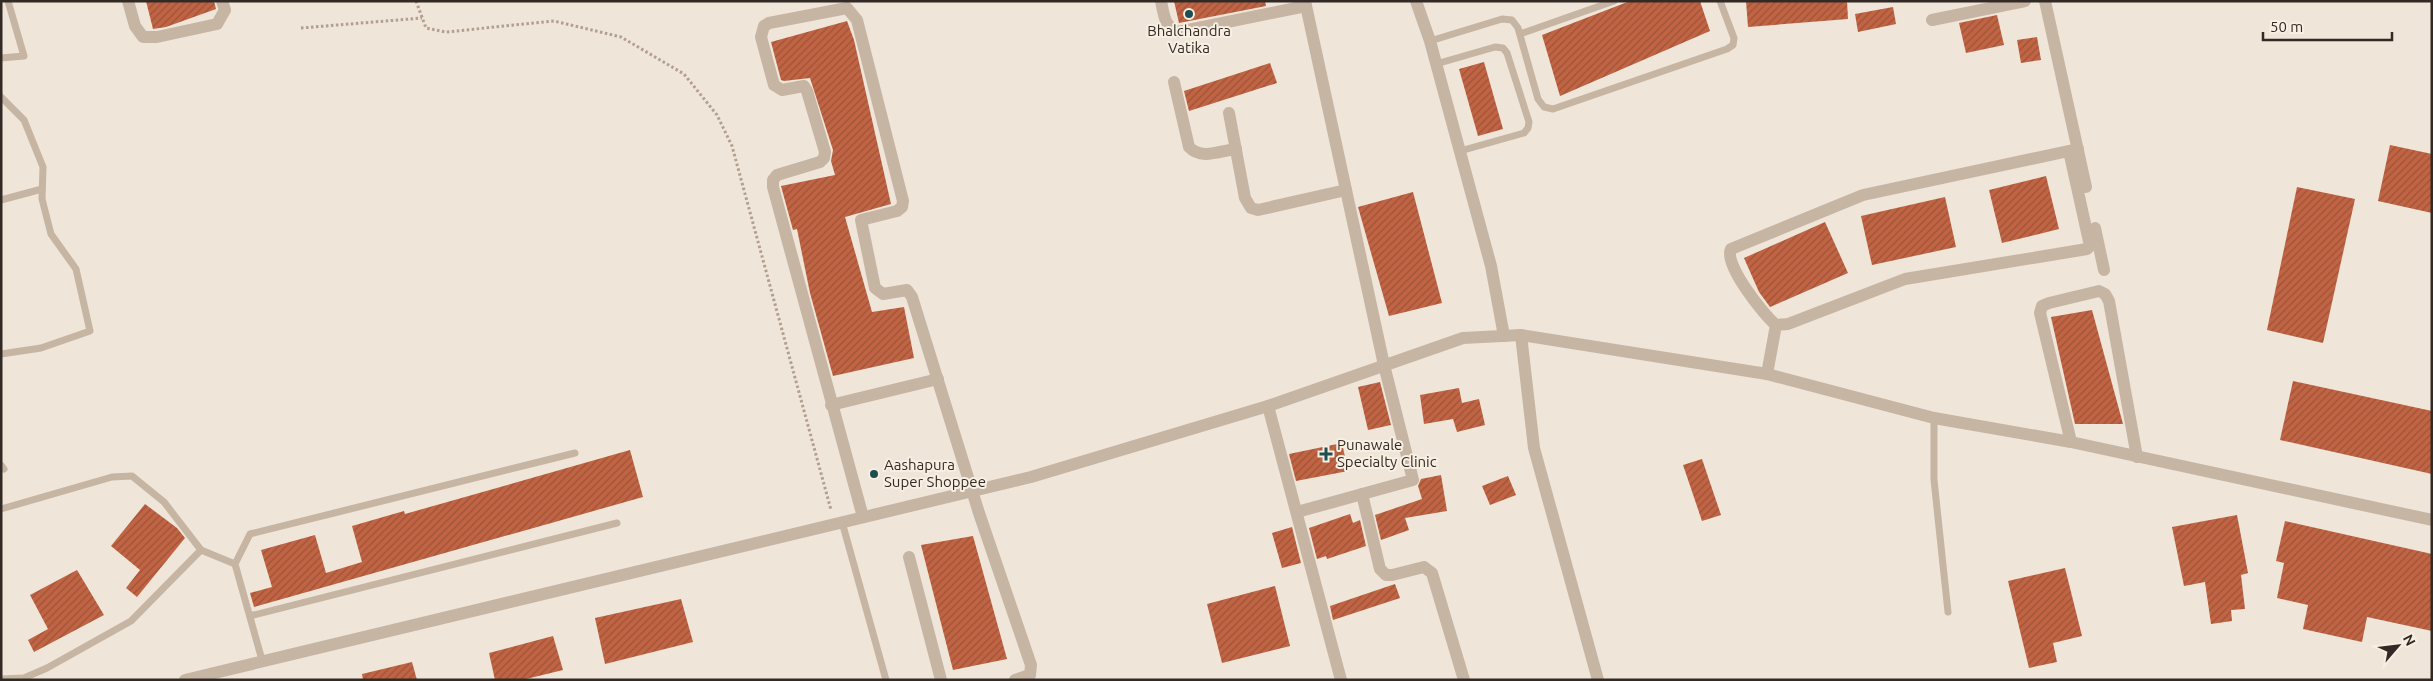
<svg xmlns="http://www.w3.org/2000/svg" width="2433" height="681" viewBox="0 0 2433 681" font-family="Ubuntu,sans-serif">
<defs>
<pattern id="building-hatch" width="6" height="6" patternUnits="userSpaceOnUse" patternTransform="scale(1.25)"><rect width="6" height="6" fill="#c16444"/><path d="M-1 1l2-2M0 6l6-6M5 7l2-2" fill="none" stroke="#9d5339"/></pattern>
</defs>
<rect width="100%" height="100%" fill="#efe5d8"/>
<!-- building -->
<g fill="url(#building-hatch)">
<polygon points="146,1 214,1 216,9 166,27 153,29"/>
<polygon points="1174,1 1265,1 1266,6 1179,23"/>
<polygon points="1630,1 1700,1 1710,31 1560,96 1542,35"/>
<polygon points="1746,1 1847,1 1848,19 1748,27"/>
<polygon points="1893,7 1896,24 1858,32 1855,14"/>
<polygon points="1997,15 2004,45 1966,53 1959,23"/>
<polygon points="847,21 854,40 891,204 845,217 872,312 904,307 914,358 833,376 810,293 797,229 793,230 781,186 835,175 831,161 833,150 810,78 784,81 781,80 771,42"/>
<polygon points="2037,37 2041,60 2021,63 2017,40"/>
<polygon points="1484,62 1503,129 1478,136 1459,69"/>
<polygon points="1270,63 1277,83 1189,111 1184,91"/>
<polygon points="2390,145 2432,154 2432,213 2378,201"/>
<polygon points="2046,176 2059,229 2002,243 1989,190"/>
<polygon points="2297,187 2355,199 2323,343 2267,330"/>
<polygon points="1413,192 1442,303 1389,316 1358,207"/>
<polygon points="1945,197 1956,247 1872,265 1861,216"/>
<polygon points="1825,222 1848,273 1770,307 1759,292 1744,258"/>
<polygon points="2092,310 2123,424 2075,424 2051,317"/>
<polygon points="2293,381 2432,411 2432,474 2280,440"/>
<polygon points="1380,382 1391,425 1368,430 1358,387"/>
<polygon points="1459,388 1462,403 1479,399 1485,425 1457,432 1453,419 1424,424 1420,395"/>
<polygon points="1342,443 1348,471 1296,481 1289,454"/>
<polygon points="630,450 643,497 254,607 250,593 272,587 261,550 315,535 326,573 362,562 352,526 404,511 405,514"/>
<polygon points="1702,459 1721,515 1702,521 1683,465"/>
<polygon points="1441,475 1447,511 1405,518 1409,530 1381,540 1375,515 1422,499 1418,486 1421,479"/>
<polygon points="1508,476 1516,495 1490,505 1482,486"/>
<polygon points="145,504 177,528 185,538 137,597 126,588 140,570 111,546"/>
<polygon points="1350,514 1353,523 1360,520 1366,546 1327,559 1326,556 1317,559 1309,528"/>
<polygon points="2237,515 2248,573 2241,575 2245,609 2231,610 2232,621 2211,624 2205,582 2184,586 2172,527"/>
<polygon points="2285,521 2432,554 2432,631 2367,617 2362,642 2303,629 2308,605 2277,598 2284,563 2276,561"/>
<polygon points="1292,527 1301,563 1282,568 1272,533"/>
<polygon points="973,536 1007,659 953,670 921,545"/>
<polygon points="2065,568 2082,636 2053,643 2057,662 2029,668 2008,581"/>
<polygon points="77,570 104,615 34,652 28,640 48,629 30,595"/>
<polygon points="1395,584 1400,598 1333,620 1330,606"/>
<polygon points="1275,586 1290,646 1222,663 1207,604"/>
<polygon points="681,599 693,642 605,664 595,618"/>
<polygon points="553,636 563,670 522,680 495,680 489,653"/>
<polygon points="412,662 417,680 363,680 362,674"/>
</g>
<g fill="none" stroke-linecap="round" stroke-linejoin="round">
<!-- path -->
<g stroke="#b29f8f" stroke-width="3" stroke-dasharray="2.5 2.5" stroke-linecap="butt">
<polyline points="416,1 426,28 446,32 554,21 621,37 684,74 717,115 732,146 831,510"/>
<polyline points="301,28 422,18"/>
</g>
<!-- lane -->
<g stroke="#c7b5a4" stroke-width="7">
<polyline points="1520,34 1614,1"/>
<polyline points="1430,41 1502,19 1512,20 1518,28 1538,99 1544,107 1553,109 1727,49 1733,45 1734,38 1720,1"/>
<polyline points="1,58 24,56 8,1"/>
<polyline points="1436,64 1495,47 1503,48 1507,53 1529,122 1528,128 1524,133 1460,151"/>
<polyline points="1,97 24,120 43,167 42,199 51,234 76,269 90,331 41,348 1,354"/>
<polyline points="1,200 42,189"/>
<polyline points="1934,418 1934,480 1948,612"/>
<polyline points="1,465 4,469"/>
<polyline points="1,509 112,477 132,476 164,502 201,550 131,621 47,668 24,678 1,679"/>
<polyline points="842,522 886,680"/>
<polyline points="201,550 235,564"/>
<polyline points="250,616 617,523"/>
<polyline points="262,660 235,564 250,534 575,453"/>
</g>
<!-- street -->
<g stroke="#c7b5a4" stroke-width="12">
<polyline points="128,1 135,26 143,37 157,37 217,24 225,10 222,1"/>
<path d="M1161 1C1164 15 1164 26 1178 32L1306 6"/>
<polyline points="1416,1 1430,41 1491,266 1504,336"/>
<polyline points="2045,1 2086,187"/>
<polyline points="1932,20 2025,1"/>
<path d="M1174 82 1189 147C1201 160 1220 151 1236 149"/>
<polyline points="1229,113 1245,198 1251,208 1258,210 1346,190"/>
<polyline points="2095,228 2104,270"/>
<path d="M1776 325C1764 315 1723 264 1731 249L1863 195 2078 149"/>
<polyline points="1521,335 1534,448 1598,680"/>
<polyline points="1767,374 1776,325 1788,324 1905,279 2087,249 2090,246 2069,151"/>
<polyline points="831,405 938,379"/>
<polyline points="1268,406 1341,680"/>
<polyline points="2071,442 2040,313 2042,306 2049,303 2099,291 2105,294 2109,301 2137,457"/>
<polyline points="1362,494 1380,569 1386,575 1392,575 1424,567 1432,573 1464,680"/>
<polyline points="1297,512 1413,480 1384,365 1305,1"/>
<polyline points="863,517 773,187 773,180 777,175 820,162 824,158 825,152 807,91 804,86 782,90 774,85 761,37 764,26 769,23 847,8 857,20 903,201 902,207 897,211 861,220 875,288 883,294 907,290 912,297 979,513 1031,665 1030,675 1015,680"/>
<polyline points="909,557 941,680"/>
<polyline points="185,680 1031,477 1268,406 1463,338 1521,335 1767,374 1934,418 2071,442 2432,520"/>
</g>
</g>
<!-- markers -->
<g fill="#1d4e52" stroke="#f8efe3" stroke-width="2">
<circle cx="1189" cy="14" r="5"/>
<path d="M1323.5 446.5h5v5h5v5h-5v5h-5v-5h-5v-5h5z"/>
<circle cx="874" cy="474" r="5"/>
</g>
<g text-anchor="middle" stroke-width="4" stroke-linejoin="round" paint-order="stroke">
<!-- poi labels -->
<g font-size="15" fill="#332a26" stroke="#f8efe3" text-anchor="start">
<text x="1189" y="36" text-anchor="middle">Bhalchandra<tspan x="1189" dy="17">Vatika</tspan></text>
<text x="1337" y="450">Punawale<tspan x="1337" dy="17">Specialty Clinic</tspan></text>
<text x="884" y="470">Aashapura<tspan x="884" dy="17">Super Shoppee</tspan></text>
</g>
</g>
<!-- border -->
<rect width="2433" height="681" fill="none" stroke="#332a26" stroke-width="5"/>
<!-- north arrow -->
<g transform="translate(2398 646) rotate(62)" stroke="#f8efe3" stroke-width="4" paint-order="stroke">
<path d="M0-4L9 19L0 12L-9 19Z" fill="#332a26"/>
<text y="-8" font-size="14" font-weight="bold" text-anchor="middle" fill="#332a26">N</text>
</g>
<!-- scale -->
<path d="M2263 32v8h129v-8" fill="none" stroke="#332a26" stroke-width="2.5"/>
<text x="2270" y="32" font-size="15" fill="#332a26" stroke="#f8efe3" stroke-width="4" paint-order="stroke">50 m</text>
</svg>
